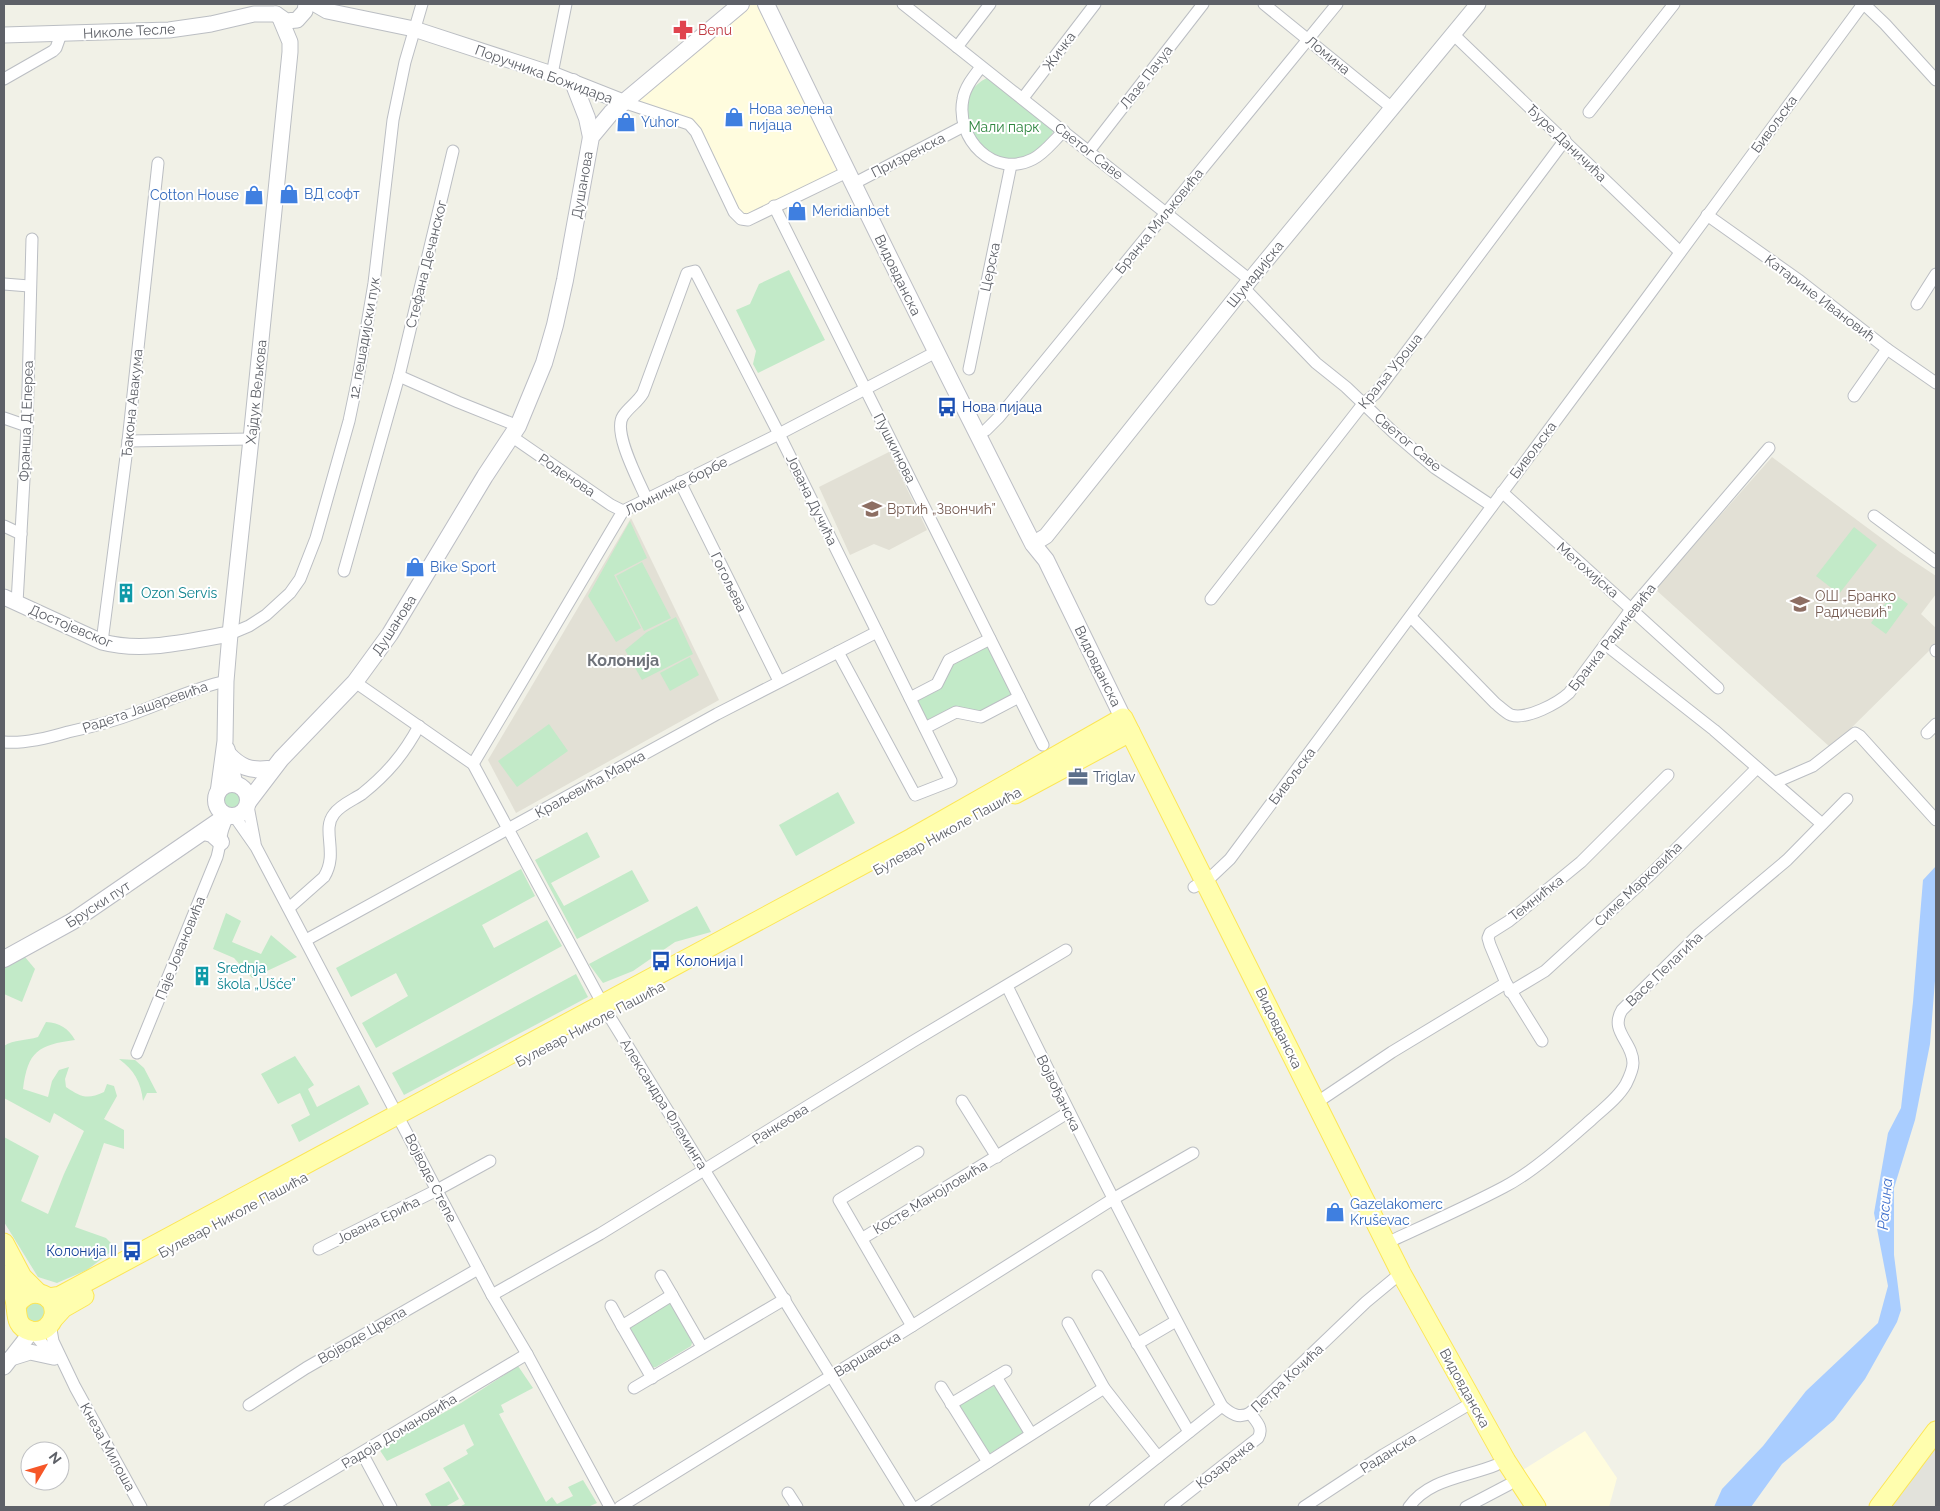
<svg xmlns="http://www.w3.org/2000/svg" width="1940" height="1511" viewBox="0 0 1940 1511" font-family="Raleway,sans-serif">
<rect width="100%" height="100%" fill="#f1f1e7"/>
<!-- commercial -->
<g fill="#fffcde">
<polygon points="746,4 759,4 841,175 740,226 687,127 622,107"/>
<polygon points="1585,1431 1617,1478 1609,1507 1545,1507 1521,1471"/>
</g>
<!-- industrial -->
<polygon fill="#e2e2db" points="1936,1445 1936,1507 1889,1507"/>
<!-- education -->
<g fill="#e2e0d5">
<polygon points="889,452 927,530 889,550 874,544 850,555 819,487"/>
<polygon points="1772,457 1900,552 1936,576 1936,594 1921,614 1936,628 1936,644 1831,748 1655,589"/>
<polygon points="631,518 719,700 516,813 488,760"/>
</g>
<!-- green -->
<g fill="#c2eac8">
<path d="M987 78 1054 130C1049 140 1044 146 1034 152 1029 156 1019 161 1013 161 973 159 945 98 987 78Z"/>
<polygon points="789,270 825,340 758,373 753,364 756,351 736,310 750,304 759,284"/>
<polygon points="630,521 647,558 614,575 641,628 616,642 588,596"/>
<polygon points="1854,527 1877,545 1839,594 1816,576"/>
<polygon points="642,562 671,618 644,631 616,576"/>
<polygon points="1893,593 1908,604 1886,634 1871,623"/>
<polygon points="676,617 693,654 642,680 625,650 647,632"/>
<polygon points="990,639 1019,697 981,717 956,712 925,728 910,698 937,684 949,660"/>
<polygon points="690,657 699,675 670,691 660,673"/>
<polygon points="549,724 568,751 517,787 498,761"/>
<circle cx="232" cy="801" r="10"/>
<polygon points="838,792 855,823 796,856 779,825"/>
<polygon points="587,832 600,857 551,883 564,906 632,870 649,901 577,939 535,860"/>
<polygon points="521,869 535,896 482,925 494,948 547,920 562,946 376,1048 362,1023 408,996 396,973 351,997 336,968"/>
<polygon points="697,906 711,932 675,942 633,971 603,983 589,964"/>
<polygon points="226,913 241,921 232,942 261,954 271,935 297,957 252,978 234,958 213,949"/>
<polygon points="25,957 35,969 22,1002 4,994 4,967"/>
<polygon points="576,974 588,997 404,1095 392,1073"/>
<path d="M46 1022C60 1023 68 1028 75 1040 38 1045 28 1051 23 1089L48 1097 52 1081 59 1070 69 1067 65 1079 66 1087C81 1097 87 1100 104 1092L107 1084 114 1086 117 1096 104 1119 124 1130V1149L104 1143 75 1227 106 1238 116 1248 87 1270 57 1283 38 1277 4 1222V1137L39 1156 21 1201 48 1214 64 1174 84 1131 54 1113 50 1123 4 1098V1046C14 1039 26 1041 38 1037Z"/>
<polygon points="295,1056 314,1085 308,1089 317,1107 359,1085 369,1104 299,1142 291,1125 310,1115 300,1093 278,1104 261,1074"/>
<path d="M119 1059 135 1060 144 1068 157 1093H147L143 1101C141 1082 134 1070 119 1059Z"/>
<circle cx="35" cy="1313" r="10"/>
<polygon points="667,1303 672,1304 693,1340 691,1346 656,1367 651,1368 630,1329 632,1325"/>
<polygon points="518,1366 533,1388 501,1405 504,1412 499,1414 546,1502 552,1497 557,1504 573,1496 568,1487 583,1480 597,1503 588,1507 459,1507 465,1504 443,1468 468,1454 466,1450 474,1445 464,1424 387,1461 379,1449 461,1403"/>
<polygon points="994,1384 1024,1433 987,1455 958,1406"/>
<polygon points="449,1481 459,1499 445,1507 432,1507 425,1494"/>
</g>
<!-- water -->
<polygon fill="#a9cdff" points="1936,866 1936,968 1930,1044 1915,1120 1894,1188 1894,1255 1901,1310 1897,1322 1865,1379 1834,1420 1782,1464 1751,1507 1714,1507 1722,1489 1763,1446 1806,1391 1878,1323 1888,1286 1874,1213 1888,1133 1901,1108 1913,1002 1923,880"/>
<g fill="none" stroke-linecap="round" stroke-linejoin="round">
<defs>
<g id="minor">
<polyline points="903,4 1250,280"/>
<polyline points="1264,4 1392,108"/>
<polyline points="1864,4 1885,24 1936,80"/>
<polyline points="1453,34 1680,252"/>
<polyline points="957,47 990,4"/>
<path d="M981 67C974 76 965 87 963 99 955 139 994 179 1033 159 1045 153 1054 140 1064 131"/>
<polyline points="552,74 566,4"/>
<polyline points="4,79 53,51 56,48 61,34"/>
<polyline points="1023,98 1095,4"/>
<polyline points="623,102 689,124 696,132 734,212 741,219 748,220 847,172"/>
<polyline points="1589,112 1674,4"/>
<polyline points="1089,151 1203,4"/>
<polyline points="853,184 964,126"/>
<polyline points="774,206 1043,745"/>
<polyline points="1707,215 1800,281 1887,349 1854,396"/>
<polyline points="4,284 29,286"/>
<polyline points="1244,288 1316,363 1346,387 1393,432 1435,468 1492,506"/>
<polyline points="1917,304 1936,274"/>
<polyline points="1887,349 1936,383"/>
<polyline points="969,369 1011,165"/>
<polyline points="399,376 458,402 518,426"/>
<polyline points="4,418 27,426"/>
<polyline points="977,435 986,430 999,417 1337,4"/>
<polyline points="511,436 611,505 623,511"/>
<polyline points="128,441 251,439"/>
<polyline points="680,482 779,681"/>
<polyline points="1502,492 1718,688"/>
<path d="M647 500C640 483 612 432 623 416 629 407 638 402 643 393L687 273 695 271 779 434 951 781 915 795 838 652"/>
<polyline points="1874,516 1936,562"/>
<polyline points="4,526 21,534"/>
<polyline points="344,571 399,376 453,151"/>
<polyline points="1211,599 1363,404 1375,394 1565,140"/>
<polyline points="17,603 27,426 32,239"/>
<path d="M1411 617 1495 703C1500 707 1506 713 1511 715 1527 720 1558 703 1569 693L1632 608 1769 448"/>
<polyline points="230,634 249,626 266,615 290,593 300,579 316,538 349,421 358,378 374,283 393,120 405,62 422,4"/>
<polyline points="102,642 128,441 158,163"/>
<polyline points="1606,645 1714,730 1822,824"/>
<polyline points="1936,651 1936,650"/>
<polyline points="355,682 473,764 608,1014 912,1507"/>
<polyline points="910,698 937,684 949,660 990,639"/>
<polyline points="925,728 956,712 981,717 1019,697"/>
<polyline points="1927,733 1936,724"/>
<path d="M4 742C25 744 48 738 68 732 91 727 114 721 135 713 166 702 194 688 226 681"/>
<polyline points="473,764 623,511 779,434 936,352"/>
<polyline points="1776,782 1813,766 1855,733 1860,736 1936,820"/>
<polyline points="248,806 255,843"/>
<polyline points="235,817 256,847 492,1295 527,1354 610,1507"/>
<polyline points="1194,887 1211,877 1230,859 1649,295 1863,4"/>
<path d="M289 908 324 877C339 853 321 830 334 814 340 805 353 800 362 794 387 774 404 754 419 726"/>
<polyline points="306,940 717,714 877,632"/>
<path d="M1007 986C1076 1127 1147 1267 1222 1406 1231 1414 1239 1419 1250 1413L1366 1302 1401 1273"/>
<polyline points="1510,992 1545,971 1649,876 1757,768"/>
<polyline points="1542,1041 1506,983 1490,945 1488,938 1490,933 1509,921 1581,862 1668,775"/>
<path d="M137 1053 217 857C221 843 220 829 229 816"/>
<polyline points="962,1101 997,1157"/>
<polyline points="1316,1103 1392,1052 1506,983"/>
<polyline points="863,1238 1069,1112"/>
<path d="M1385 1242 1393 1240C1430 1223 1468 1206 1504 1187 1533 1172 1566 1142 1591 1120 1603 1109 1618 1098 1626 1084 1629 1078 1633 1070 1633 1063 1633 1042 1609 1031 1622 1010L1699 934 1787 860 1847 799"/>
<polyline points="319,1249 437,1190 490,1161"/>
<polyline points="661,1276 672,1295"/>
<polyline points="1098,1276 1189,1432"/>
<polyline points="492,1295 600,1234 912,1042 1066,950"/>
<polyline points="611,1306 622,1326"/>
<polyline points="1068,1323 1104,1388 1158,1457"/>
<polyline points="50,1324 53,1341 75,1387 141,1507"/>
<polyline points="912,1326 839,1200 918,1152"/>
<polyline points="36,1331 37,1337 55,1359"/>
<polyline points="1137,1344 1176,1321"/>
<polyline points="996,1377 1031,1434"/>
<polyline points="652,1378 622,1326 672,1295 702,1347"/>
<polyline points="941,1387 988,1462"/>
<polyline points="634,1388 785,1299"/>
<polyline points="951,1404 1006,1371"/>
<polyline points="249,1405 306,1368 478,1269"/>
<polyline points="362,1453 391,1507"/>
<polyline points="788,1493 797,1507"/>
<polyline points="270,1507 527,1354"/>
<polyline points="620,1507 912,1326 1113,1199 1193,1153"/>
<polyline points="918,1507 1104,1388"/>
<polyline points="1095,1507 1222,1406"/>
<path d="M1170 1507 1258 1438C1264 1428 1256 1421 1250 1413"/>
<polyline points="1304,1507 1383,1455 1473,1402"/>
<path d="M1409 1507C1428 1479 1467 1477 1496 1465"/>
<polyline points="1466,1507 1508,1485"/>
</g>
<g id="tertiary">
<polyline points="315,4 327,11 414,29 552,74 623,102"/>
<polyline points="276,14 286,21 297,20 305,11 306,4"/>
<polyline points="4,35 169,30 211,24 254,14 276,14"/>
<polyline points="1033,544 1046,536 1250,280 1478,4"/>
<path d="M4 597 102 642C144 653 188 641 230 634"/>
<polyline points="227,749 235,784"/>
<polyline points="218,793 225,741 226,681 230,634 251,439 290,52 290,42 280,18"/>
<polyline points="11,1358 30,1352 53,1357"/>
<polyline points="4,1367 32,1331"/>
</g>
<g id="secondary">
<path d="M766 4C853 185 942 365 1033 544L1046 560 1123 718"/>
<polyline points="573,82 587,118 591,137"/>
<path d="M228 754C240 767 250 771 268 769"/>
<circle cx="232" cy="800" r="16"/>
<polyline points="249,801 281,759 355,682 390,634 485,476 518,426 544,363 555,325 565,280 591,137 611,113 741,4"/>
<polyline points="204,832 212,834 221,842"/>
<polyline points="4,959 73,921 226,816"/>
</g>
<g id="primary">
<polyline points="1015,794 1130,732"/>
<polyline points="4,1243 22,1277 38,1293"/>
<path d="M4 1275C7 1282 12 1288 14 1296 19 1309 12 1326 31 1331 36 1332 42 1331 46 1328 50 1325 53 1320 54 1315 57 1291 25 1285 16 1307"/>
<polyline points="48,1298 60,1296 912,838 1123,718 1401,1273 1506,1461 1536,1507"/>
<polyline points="53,1319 63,1308 84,1296"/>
<polyline points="1879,1507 1936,1431"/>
</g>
</defs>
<!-- minor casing -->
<use href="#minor" stroke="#bbbec3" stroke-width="13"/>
<!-- tertiary casing -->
<use href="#tertiary" stroke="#bbbec3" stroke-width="17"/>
<!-- secondary casing -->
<use href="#secondary" stroke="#bcbec5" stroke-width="18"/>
<!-- primary casing -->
<use href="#primary" stroke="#fce656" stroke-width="21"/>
<!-- minor -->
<use href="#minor" stroke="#fff" stroke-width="11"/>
<!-- tertiary -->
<use href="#tertiary" stroke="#fff" stroke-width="15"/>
<!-- secondary -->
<use href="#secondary" stroke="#fff" stroke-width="16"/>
<!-- primary -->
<use href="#primary" stroke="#fffeae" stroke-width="19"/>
</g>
<!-- icons -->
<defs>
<symbol id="pharmacy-bare" viewBox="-9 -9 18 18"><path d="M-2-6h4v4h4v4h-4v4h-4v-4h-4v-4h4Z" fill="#e0444e" stroke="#fff" stroke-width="2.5" paint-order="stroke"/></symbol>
<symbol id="shop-bare" viewBox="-9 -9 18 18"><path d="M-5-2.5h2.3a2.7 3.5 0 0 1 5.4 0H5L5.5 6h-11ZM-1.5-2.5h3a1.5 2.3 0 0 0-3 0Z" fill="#3f7fe0" stroke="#fff" stroke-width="2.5" paint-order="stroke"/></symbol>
<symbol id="bus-bare" viewBox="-9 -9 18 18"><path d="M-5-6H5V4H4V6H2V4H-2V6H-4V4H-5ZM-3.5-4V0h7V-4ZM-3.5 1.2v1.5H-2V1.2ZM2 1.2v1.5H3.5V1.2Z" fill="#1a4fb4" stroke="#fff" stroke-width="2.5" paint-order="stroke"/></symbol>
<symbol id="school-bare" viewBox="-9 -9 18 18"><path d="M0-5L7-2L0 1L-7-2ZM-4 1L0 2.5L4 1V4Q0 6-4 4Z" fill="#8d6e63" stroke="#fff" stroke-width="2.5" paint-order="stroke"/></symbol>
<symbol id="building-bare" viewBox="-9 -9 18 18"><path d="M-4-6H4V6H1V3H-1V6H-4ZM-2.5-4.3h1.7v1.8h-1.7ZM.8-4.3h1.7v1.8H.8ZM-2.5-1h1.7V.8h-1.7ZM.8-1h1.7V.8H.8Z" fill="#0f9aa8" stroke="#fff" stroke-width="2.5" paint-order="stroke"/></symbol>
<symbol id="office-bare" viewBox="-9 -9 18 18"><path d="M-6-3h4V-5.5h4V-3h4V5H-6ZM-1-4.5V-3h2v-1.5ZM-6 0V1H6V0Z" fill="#5c6f8a" stroke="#fff" stroke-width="2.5" paint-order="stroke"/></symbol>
</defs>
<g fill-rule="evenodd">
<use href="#pharmacy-bare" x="669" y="16" width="28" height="28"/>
<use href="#shop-bare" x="720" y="103" width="28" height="28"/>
<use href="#shop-bare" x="612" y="108" width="28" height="28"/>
<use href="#shop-bare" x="275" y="180" width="28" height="28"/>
<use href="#shop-bare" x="240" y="181" width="28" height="28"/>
<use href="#shop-bare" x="783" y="197" width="28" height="28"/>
<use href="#bus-bare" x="933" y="393" width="28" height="28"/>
<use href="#school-bare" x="858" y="495" width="28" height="28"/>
<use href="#shop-bare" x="401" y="553" width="28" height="28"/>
<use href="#building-bare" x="112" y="579" width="28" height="28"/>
<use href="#school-bare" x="1786" y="590" width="28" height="28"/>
<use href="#office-bare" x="1064" y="763" width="28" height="28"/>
<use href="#bus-bare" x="647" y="947" width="28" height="28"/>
<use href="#building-bare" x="188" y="962" width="28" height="28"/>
<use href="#shop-bare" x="1321" y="1198" width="28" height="28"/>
<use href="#bus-bare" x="118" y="1237" width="28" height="28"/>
</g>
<g text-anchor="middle" stroke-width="4" stroke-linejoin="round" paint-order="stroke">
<!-- health labels -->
<g font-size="14" fill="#be3a42" stroke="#fff" text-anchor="start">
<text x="698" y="35">Benu</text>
</g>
<!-- street labels -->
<g font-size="14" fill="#5e6168" stroke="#fff">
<text transform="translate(129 31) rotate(-3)" y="5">Николе Тесле</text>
<text transform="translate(1059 51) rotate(-53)" y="5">Жичка</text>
<text transform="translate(1328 55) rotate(39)" y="5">Ломина</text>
<text transform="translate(544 74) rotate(20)" y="5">Поручника Божидара</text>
<text transform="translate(1146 77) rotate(-52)" y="5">Лазе Пачуа</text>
<text transform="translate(1774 124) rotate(-54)" y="5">Бивољска</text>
<text transform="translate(1567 143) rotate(44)" y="5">Ђуре Даничића</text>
<text transform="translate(1089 151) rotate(38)" y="5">Светог Саве</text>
<text transform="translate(908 155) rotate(-27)" y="5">Призренска</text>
<text transform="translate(582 185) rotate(-80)" y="5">Душанова</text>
<text transform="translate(1159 221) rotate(-51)" y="5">Бранка Миљковића</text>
<text transform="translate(426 264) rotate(-76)" y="5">Стефана Дечанског</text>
<text transform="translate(990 267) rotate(-78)" y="5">Церска</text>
<text transform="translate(1255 274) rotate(-51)" y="5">Шумадијска</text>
<text transform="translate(898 275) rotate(64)" y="5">Видовданска</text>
<text transform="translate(1820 298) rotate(37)" y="5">Катарине Ивановић</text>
<text transform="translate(364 338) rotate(-80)" y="5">12. пешадијски пук</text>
<text transform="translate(1390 371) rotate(-51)" y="5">Краља Уроша</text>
<text transform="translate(256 392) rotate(-84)" y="5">Хајдук Вељкова</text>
<text transform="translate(132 403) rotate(-84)" y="5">Ђакона Авакума</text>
<text transform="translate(26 421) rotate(-88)" y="5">Франша Д Епереа</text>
<text transform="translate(1408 442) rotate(40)" y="5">Светог Саве</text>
<text transform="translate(895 448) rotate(63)" y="5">Пушкинова</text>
<text transform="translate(1533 450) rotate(-53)" y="5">Бивољска</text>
<text transform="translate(567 475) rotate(34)" y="5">Роденова</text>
<text transform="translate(676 486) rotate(-27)" y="5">Ломничке борбе</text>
<text transform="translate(812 500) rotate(64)" y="5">Јована Дучића</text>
<text transform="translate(1588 570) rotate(41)" y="5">Метохијска</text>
<text transform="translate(729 582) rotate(64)" y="5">Гогољева</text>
<text transform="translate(394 625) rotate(-57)" y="5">Душанова</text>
<text transform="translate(71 626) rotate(23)" y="5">Достојевског</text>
<text transform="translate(1612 637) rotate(-52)" y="5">Бранка Радичевића</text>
<text transform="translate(1098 666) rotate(64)" y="5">Видовданска</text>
<text transform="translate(145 707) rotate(-19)" y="5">Радета Јашаревића</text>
<text transform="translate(1292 776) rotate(-53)" y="5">Бивољска</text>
<text transform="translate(590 784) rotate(-29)" y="5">Краљевића Марка</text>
<text transform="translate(947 831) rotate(-29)" y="5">Булевар Николе Пашића</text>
<text transform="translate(1638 884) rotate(-44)" y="5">Симе Марковића</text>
<text transform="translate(1536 898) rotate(-38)" y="5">Темнићка</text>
<text transform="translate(98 904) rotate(-33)" y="5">Бруски пут</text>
<text transform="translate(180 948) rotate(-68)" y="5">Паје Јовановића</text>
<text transform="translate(1664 969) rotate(-44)" y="5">Васе Пелагића</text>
<text transform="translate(590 1024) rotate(-28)" y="5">Булевар Николе Пашића</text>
<text transform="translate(1279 1028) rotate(64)" y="5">Видовданска</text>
<text transform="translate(1059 1093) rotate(64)" y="5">Војвођанска</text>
<text transform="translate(664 1104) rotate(58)" y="5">Александра Флеминга</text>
<text transform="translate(780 1124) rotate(-32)" y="5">Ранкеова</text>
<text transform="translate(431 1178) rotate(63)" y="5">Војводе Степе</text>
<text transform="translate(930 1197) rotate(-31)" y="5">Косте Манојловића</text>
<text transform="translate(233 1215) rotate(-28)" y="5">Булевар Николе Пашића</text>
<text transform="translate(378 1220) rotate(-26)" y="5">Јована Ерића</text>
<text transform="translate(362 1335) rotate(-30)" y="5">Војводе Црепа</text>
<text transform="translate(867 1354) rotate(-31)" y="5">Варшавска</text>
<text transform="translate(1287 1378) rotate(-43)" y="5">Петра Кочића</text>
<text transform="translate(1465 1388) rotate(61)" y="5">Видовданска</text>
<text transform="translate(399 1431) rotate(-31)" y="5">Радоја Домановића</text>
<text transform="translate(108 1447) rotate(61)" y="5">Кнеза Милоша</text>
<text transform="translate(1388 1453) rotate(-32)" y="5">Раданска</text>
<text transform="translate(1225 1464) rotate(-38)" y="5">Козарачка</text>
</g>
<!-- shop labels -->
<g font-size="14" fill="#366cbe" stroke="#fff" text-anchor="start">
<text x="749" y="114">Нова зелена<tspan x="749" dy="16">пијаца</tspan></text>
<text x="641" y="127">Yuhor</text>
<text x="304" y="199">ВД софт</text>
<text x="239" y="200" text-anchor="end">Cotton House</text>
<text x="812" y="216">Meridianbet</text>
<text x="430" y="572">Bike Sport</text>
<text x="1350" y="1209">Gazelakomerc<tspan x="1350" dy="16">Kruševac</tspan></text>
</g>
<!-- park labels -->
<g font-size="14" fill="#2f8640" stroke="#fff">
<text x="1004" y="132">Мали парк</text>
</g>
<!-- transit labels -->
<g font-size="14" fill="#164399" stroke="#fff" text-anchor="start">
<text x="962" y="412">Нова пијаца</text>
<text x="676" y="966">Колонија I</text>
<text x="117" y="1256" text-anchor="end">Колонија II</text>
</g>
<!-- education labels -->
<g font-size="14" fill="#785e54" stroke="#fff" text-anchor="start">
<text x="887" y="514">Вртић „Звончић”</text>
<text x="1815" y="601">ОШ „Бранко<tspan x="1815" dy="16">Радичевић”</tspan></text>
</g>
<!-- culture labels -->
<g font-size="14" fill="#0d838f" stroke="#fff" text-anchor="start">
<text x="141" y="598">Ozon Servis</text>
<text x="217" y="973">Srednja<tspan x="217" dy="16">škola „Ušće”</tspan></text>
</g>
<!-- service labels -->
<g font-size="14" fill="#4e5e75" stroke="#fff" text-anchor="start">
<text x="1093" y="782">Triglav</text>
</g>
<!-- water labels -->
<g font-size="15" font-style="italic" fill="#4171cd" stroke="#fff">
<text transform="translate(1885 1204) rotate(-85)" y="5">Расина</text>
</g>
<!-- quarter labels -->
<g font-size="16" font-weight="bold" fill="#6f737a" stroke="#fff">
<text x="623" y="666">Колонија</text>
</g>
</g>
<!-- border -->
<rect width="1940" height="1511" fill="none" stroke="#5e6168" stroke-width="10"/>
<!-- north arrow -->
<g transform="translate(45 1466) rotate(52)"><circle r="24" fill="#ffffff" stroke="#bfc0c3"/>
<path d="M0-4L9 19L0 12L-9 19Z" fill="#f65728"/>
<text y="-8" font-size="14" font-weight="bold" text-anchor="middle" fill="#5e6168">N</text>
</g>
</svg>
